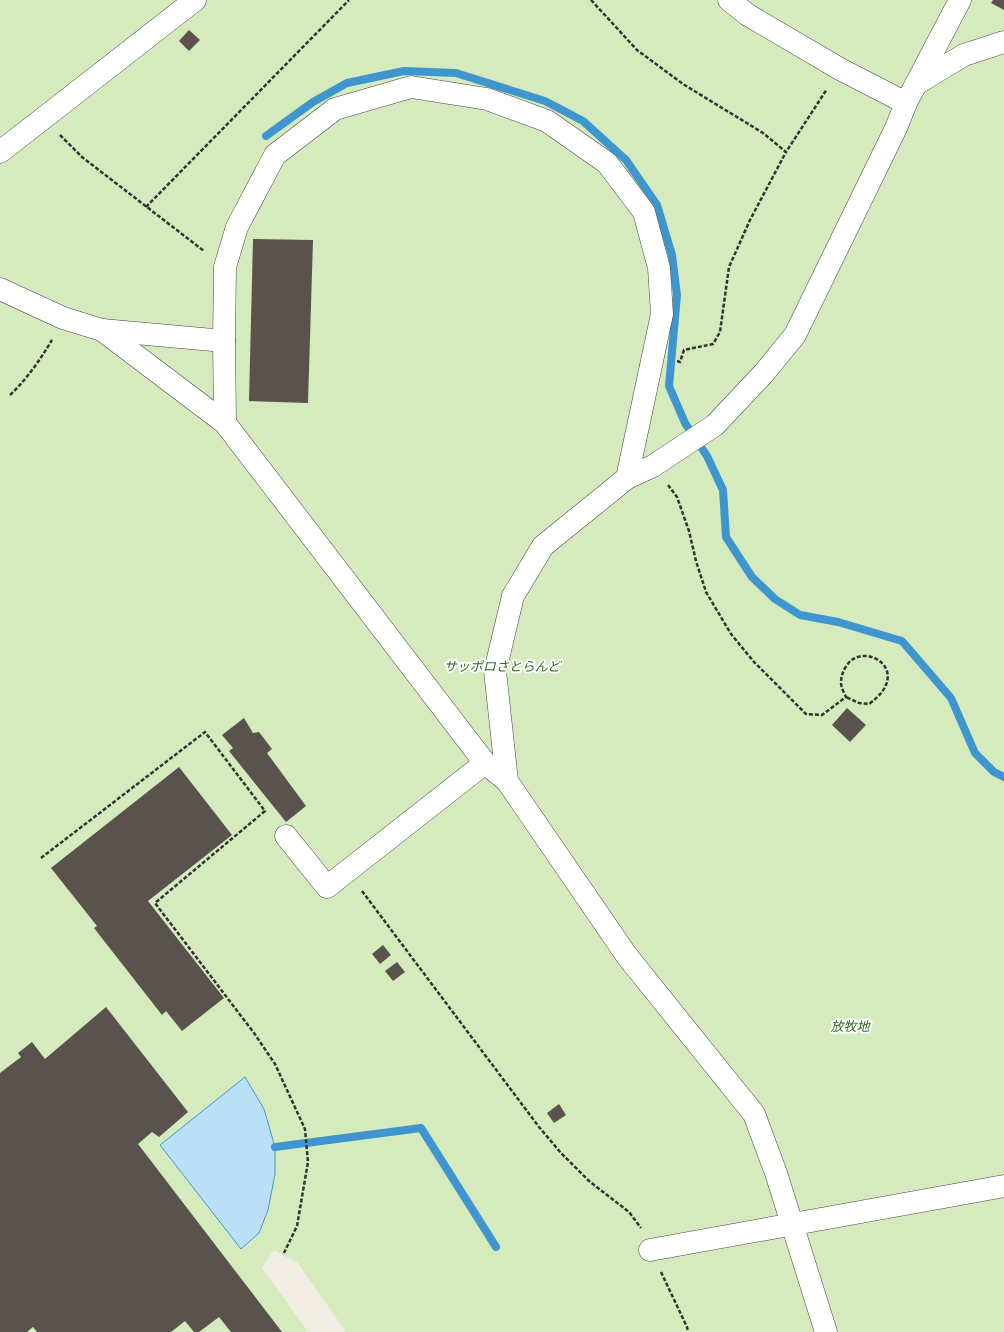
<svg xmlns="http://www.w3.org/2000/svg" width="1004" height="1332" viewBox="0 0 1004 1332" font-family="Spectral,'Noto Sans JP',serif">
<rect width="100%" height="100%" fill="#fffdf5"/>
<!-- green -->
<rect fill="#d5ebbd" x="0" y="0" width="1004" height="1332"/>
<!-- plaza -->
<polygon fill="#f1ede2" points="274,1250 298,1263 346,1332 308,1332 262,1268"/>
<!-- water -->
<polygon fill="#b9e0f7" stroke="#3f96cf" points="245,1077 264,1109 275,1147 275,1174 268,1210 259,1233 241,1249 160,1145"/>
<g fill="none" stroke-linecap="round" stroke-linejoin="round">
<!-- stream -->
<g stroke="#3f96cf" stroke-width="8">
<polyline points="266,136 313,102 347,83 404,71 456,73 545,101 583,121 626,160 657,205 672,255 677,295 669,386 685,423 707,456 723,490 726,537 752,577 775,599 800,615 838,622 902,641 951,698 975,753 994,772 1004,777"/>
<polyline points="275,1147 421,1128 496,1247"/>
</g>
</g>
<!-- building -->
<g fill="#5a524d">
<polygon points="993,0 1004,0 1004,10 991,3"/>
<polygon points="189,30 200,40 189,51 179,41"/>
<polygon points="253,239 313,240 308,403 249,401"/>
<polygon points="847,708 866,725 850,742 832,725"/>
<polygon points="244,718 253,733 259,732 272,749 267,753 306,806 286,822 229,751 233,748 222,735"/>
<polygon points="179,767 232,835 148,901 224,998 182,1031 166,1011 162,1015 94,928 97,926 51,868"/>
<polygon points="383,945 391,955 380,964 372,954"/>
<polygon points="397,962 405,972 393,981 385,971"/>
<polygon points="106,1007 188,1112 159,1137 152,1132 138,1144 282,1332 231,1332 219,1317 199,1332 194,1332 185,1321 171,1332 37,1332 33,1327 27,1332 0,1332 0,1073 21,1057 18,1053 32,1042 45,1059"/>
<polygon points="559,1104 566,1115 554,1123 547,1113"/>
</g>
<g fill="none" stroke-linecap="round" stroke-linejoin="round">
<defs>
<g id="minor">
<polyline points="729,0 748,15 840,69 906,103"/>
<polyline points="916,84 964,55 1004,42"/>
<polyline points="0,152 195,0"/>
<polyline points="0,289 63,318 102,330 225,423 485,763 507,781"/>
<polyline points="102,330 224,341"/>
<polyline points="225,423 224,341 225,267 237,227 275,155 335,109 411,87 487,99 547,121 607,163 644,212 659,268 662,314 627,478"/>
<polyline points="286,836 327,887 485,763"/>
<polyline points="650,1250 1004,1186"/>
<polyline points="826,1332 776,1173 754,1114 627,956 507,781 495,671 513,596 543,546 627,478 653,466 715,425 764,373 795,335 896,128 906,103 960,0"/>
</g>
</defs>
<!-- minor casing -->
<use href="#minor" stroke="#444" stroke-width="23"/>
<!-- path -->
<g stroke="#333" stroke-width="2.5" stroke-dasharray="4 2" stroke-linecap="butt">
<polyline points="591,0 637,50 683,84 763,133 786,152 827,89"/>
<polyline points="60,135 82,157 204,251"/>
<polyline points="146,207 349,0"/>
<polyline points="677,361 680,362 684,350 713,344 720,332 729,267 750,220 786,152"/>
<path d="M10 395C27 379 40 360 52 340"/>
<path d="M668 485 677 497 689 531 696 561 706 592 731 634 754 662 806 714 822 715 846 697C844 693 841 687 841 683 841 676 843 671 847 665 864 640 915 671 869 704L859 703 846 697"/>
<polyline points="41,858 205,732 265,811 155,903 254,1033 275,1064 305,1129 308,1162 297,1226 283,1255"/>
<polyline points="362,891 539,1127 561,1153 589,1181 629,1212 641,1228"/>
<polyline points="661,1272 687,1327 688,1332"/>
</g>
<!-- minor -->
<use href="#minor" stroke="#fff" stroke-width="22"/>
</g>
<g text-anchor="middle" stroke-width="4" stroke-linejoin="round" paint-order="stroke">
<!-- park labels -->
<g font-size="13" font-style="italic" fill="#2f6b1f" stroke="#fff">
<text x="502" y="671">サッポロさとらんど</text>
<text x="850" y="1031">放牧地</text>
</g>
</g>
</svg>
